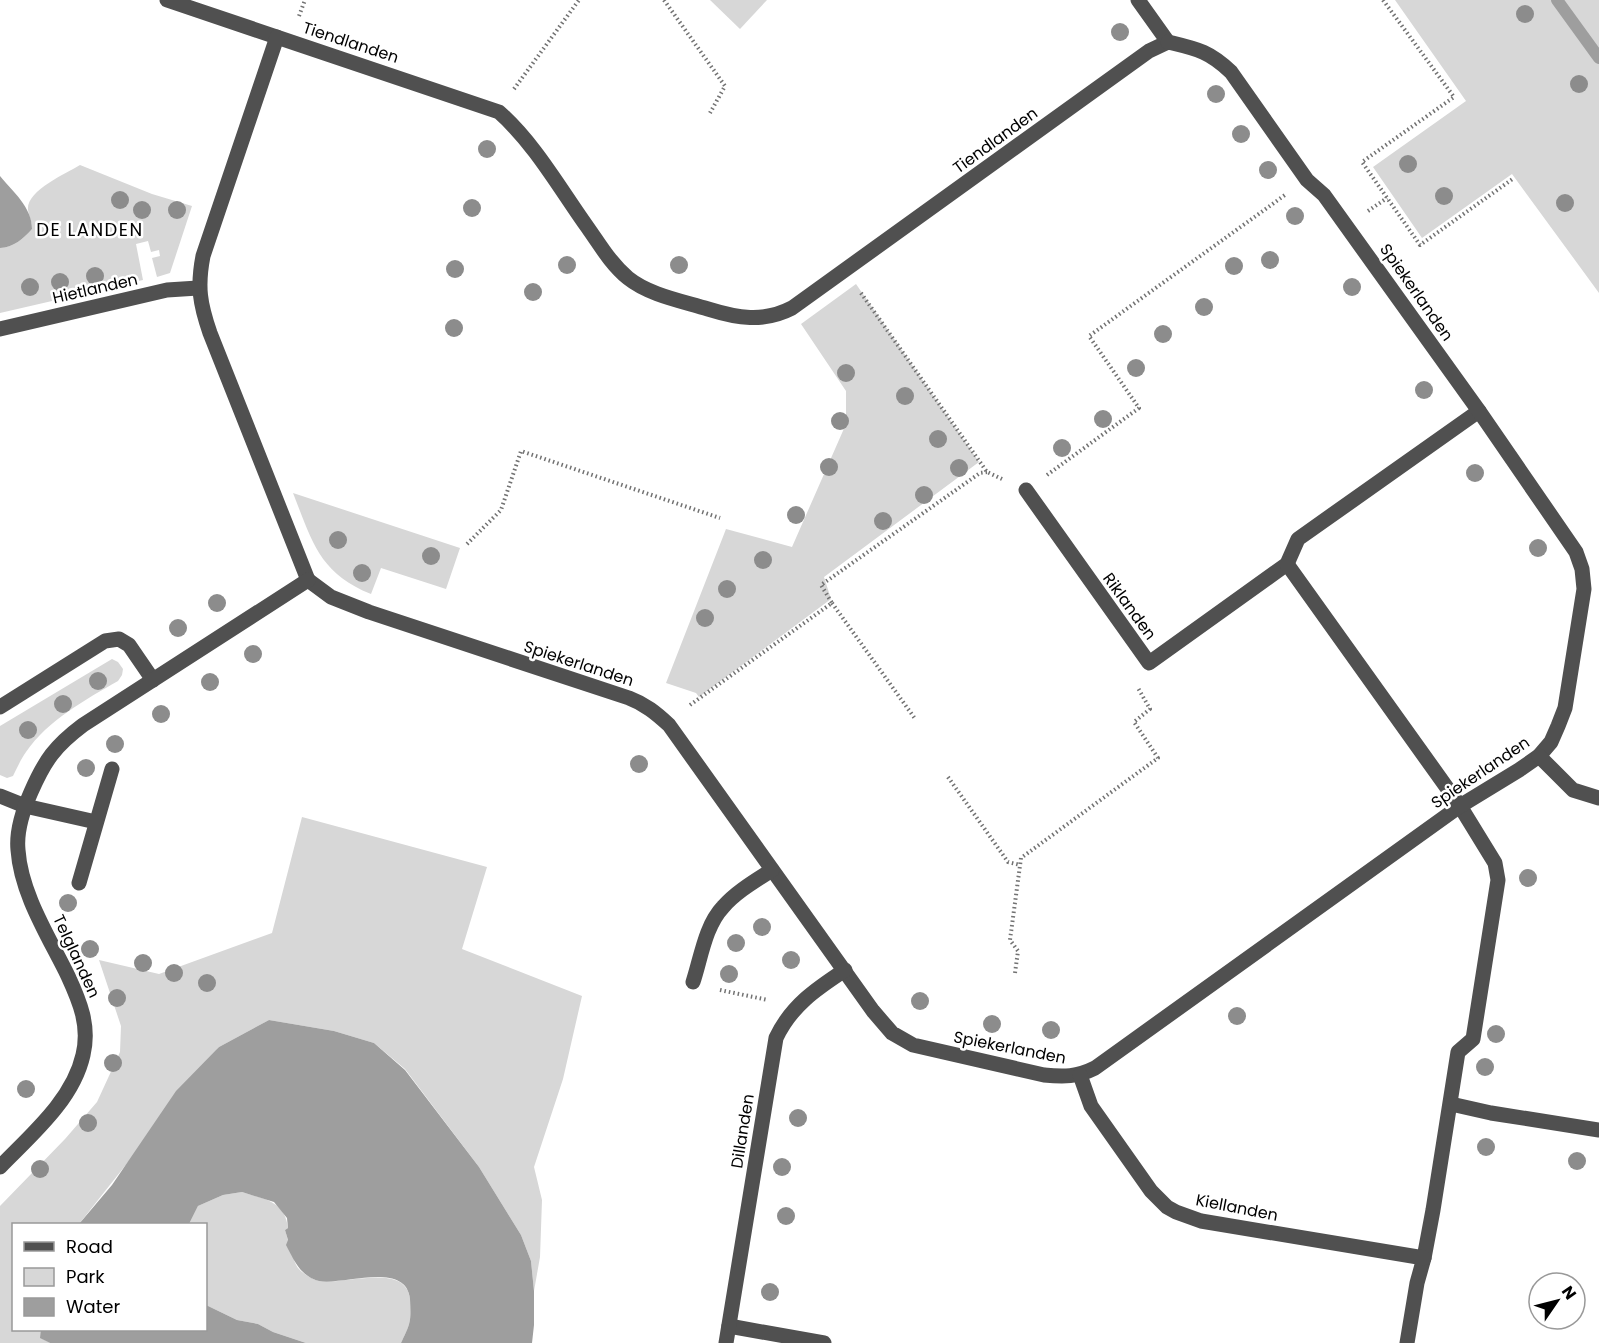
<svg xmlns="http://www.w3.org/2000/svg" width="1599" height="1343" viewBox="0 0 1599 1343" font-family="Poppins,sans-serif">
<rect width="100%" height="100%" fill="#fff"/>
<!-- green -->
<g fill="#d7d7d7">
<polygon points="710,0 767,0 740,29"/>
<polygon points="1395,0 1599,0 1599,293 1512,174 1422,238 1373,167 1466,101"/>
<path d="M80 165 152 194 192 206 170 273 157 277 152 258 160 256 159 250 151 252 148 241 136 244 143 280 0 313V248C13 248 24 238 32 229 32 222 29 217 28 210 26 191 65 174 80 165Z"/>
<polygon points="856,284 979,462 824,577 831,599 699,697 696,693 666,683 726,529 792,547 846,424 846,391 801,324"/>
<path d="M293 493 460 548 446 589 381 568 371 594C319 573 312 541 293 493Z"/>
<path d="M112 659 118 662 123 669 122 675 118 681C85 700 48 720 26 752 21 759 17 768 13 776L7 778 0 775V726Z"/>
<polygon points="302,817 487,867 462,949 582,996 563,1079 534,1167 542,1200 540,1257 534,1291 531,1261 521,1235 479,1167 405,1069 374,1043 334,1031 269,1020 219,1047 79,1224 14,1224 14,1330 41,1330 41,1338 50,1343 0,1343 0,1206 65,1139 97,1102 120,1052 121,1026 99,960 159,974 272,933"/>
<path d="M242 1192C264 1199 285 1201 288 1228L285 1230C288 1239 293 1263 299 1269 303 1274 314 1280 319 1281 342 1286 406 1261 410 1299 411 1322 411 1322 401 1343H306L273 1332 258 1324 237 1320 206 1305V1224H189L198 1206 223 1195Z"/>
</g>
<!-- water -->
<g fill="#9e9e9e">
<path d="M0 176C13 192 32 207 32 229 24 238 13 248 0 248Z"/>
<path d="M269 1020 334 1031 374 1043 405 1070 479 1167 521 1235 531 1261 534 1291V1325L532 1343H401C411 1322 411 1322 410 1299 406 1260 342 1286 319 1281 300 1276 294 1260 286 1245L288 1240 285 1230 288 1228 287 1218 274 1202 242 1192 223 1195 198 1206 189 1224H79L112 1185 176 1091 219 1047Z"/>
<polygon points="206,1305 237,1320 258,1324 273,1332 306,1343 50,1343 40,1338 41,1330 206,1330"/>
</g>
<g fill="none" stroke-linecap="round" stroke-linejoin="round">
<!-- stream -->
<polyline stroke="#9e9e9e" stroke-width="12" points="1557,0 1599,58"/>
<!-- path -->
<g stroke="#727272" stroke-width="4" stroke-dasharray="1.5 3" stroke-linecap="butt">
<polyline points="664,0 725,86 710,113"/>
<polyline points="1383,0 1454,97 1362,162 1420,245 1514,178"/>
<polyline points="299,16 305,0"/>
<polyline points="514,89 579,0"/>
<polyline points="1368,211 1387,198"/>
<polyline points="861,293 987,472 1002,479"/>
<polyline points="1047,475 1139,408 1089,336 1285,195"/>
<polyline points="467,544 501,510 521,451 720,518"/>
<polyline points="832,603 916,720"/>
<polyline points="690,705 832,603 821,585 980,473 987,472"/>
<polyline points="948,777 1008,862 1020,865"/>
<polyline points="1015,973 1018,951 1010,940 1021,858 1158,758 1134,722 1150,709 1138,688"/>
<polyline points="720,990 768,1000"/>
</g>
<!-- minor -->
<g stroke="#505050" stroke-width="15">
<path d="M167 0 499 112C535 144 560 189 588 228 600 245 611 264 628 278 649 295 682 301 708 309 737 318 763 323 792 308L1149 51 1168 42"/>
<polyline points="1138,0 1168,42"/>
<path d="M277 37 203 256C197 287 200 304 210 333L308 580"/>
<polyline points="0,329 167,290 198,288"/>
<polyline points="1026,490 1149,663 1287,564 1298,539 1479,411"/>
<polyline points="1287,564 1460,806 1495,863 1498,880 1473,1039 1458,1052 1433,1210 1424,1258 1417,1283 1407,1343"/>
<path d="M308 580 331 597 369 612 629 698C645 704 656 713 669 725L873 1011 892 1033 913 1045 1044 1075C1064 1077 1077 1077 1095 1068L1460 806 1519 770 1539 756 1551 742 1558 726 1565 708 1584 589 1582 569 1576 552 1479 411 1324 195 1307 180 1231 72C1209 51 1197 49 1168 42"/>
<polyline points="0,707 105,641 119,639 129,645 153,680"/>
<polyline points="1539,756 1573,790 1599,798"/>
<polyline points="0,796 25,806 96,822"/>
<polyline points="79,883 112,769"/>
<path d="M693 982C701 958 705 926 723 907 736 892 755 881 772 870"/>
<polyline points="1080,1075 1091,1106 1151,1191 1167,1207 1176,1212 1201,1221 1424,1258"/>
<polyline points="1451,1104 1491,1113 1599,1130"/>
<path d="M0 1167C31 1135 73 1100 83 1055 90 1026 80 1002 68 976 49 937 21 894 18 850 16 830 23 810 31 792 45 760 55 746 83 725L308 580"/>
<polyline points="729,1326 824,1343"/>
<path d="M726 1343 776 1038C791 1006 816 989 845 970"/>
</g>
</g>
<!-- trees -->
<g fill="#8c8c8c">
<circle cx="1525" cy="14" r="9"/>
<circle cx="1120" cy="32" r="9"/>
<circle cx="1579" cy="84" r="9"/>
<circle cx="1216" cy="94" r="9"/>
<circle cx="1241" cy="134" r="9"/>
<circle cx="487" cy="149" r="9"/>
<circle cx="1408" cy="164" r="9"/>
<circle cx="1268" cy="170" r="9"/>
<circle cx="1444" cy="196" r="9"/>
<circle cx="120" cy="200" r="9"/>
<circle cx="1565" cy="203" r="9"/>
<circle cx="472" cy="208" r="9"/>
<circle cx="142" cy="210" r="9"/>
<circle cx="177" cy="210" r="9"/>
<circle cx="1295" cy="216" r="9"/>
<circle cx="1270" cy="260" r="9"/>
<circle cx="567" cy="265" r="9"/>
<circle cx="679" cy="265" r="9"/>
<circle cx="1234" cy="266" r="9"/>
<circle cx="455" cy="269" r="9"/>
<circle cx="95" cy="276" r="9"/>
<circle cx="60" cy="282" r="9"/>
<circle cx="30" cy="287" r="9"/>
<circle cx="1352" cy="287" r="9"/>
<circle cx="533" cy="292" r="9"/>
<circle cx="1204" cy="307" r="9"/>
<circle cx="454" cy="328" r="9"/>
<circle cx="1163" cy="334" r="9"/>
<circle cx="1136" cy="368" r="9"/>
<circle cx="846" cy="373" r="9"/>
<circle cx="1424" cy="390" r="9"/>
<circle cx="905" cy="396" r="9"/>
<circle cx="1103" cy="419" r="9"/>
<circle cx="840" cy="421" r="9"/>
<circle cx="938" cy="439" r="9"/>
<circle cx="1062" cy="448" r="9"/>
<circle cx="829" cy="467" r="9"/>
<circle cx="959" cy="468" r="9"/>
<circle cx="1475" cy="473" r="9"/>
<circle cx="924" cy="495" r="9"/>
<circle cx="796" cy="515" r="9"/>
<circle cx="883" cy="521" r="9"/>
<circle cx="338" cy="540" r="9"/>
<circle cx="1538" cy="548" r="9"/>
<circle cx="431" cy="556" r="9"/>
<circle cx="763" cy="560" r="9"/>
<circle cx="362" cy="573" r="9"/>
<circle cx="727" cy="589" r="9"/>
<circle cx="217" cy="603" r="9"/>
<circle cx="705" cy="618" r="9"/>
<circle cx="178" cy="628" r="9"/>
<circle cx="253" cy="654" r="9"/>
<circle cx="98" cy="681" r="9"/>
<circle cx="210" cy="682" r="9"/>
<circle cx="63" cy="704" r="9"/>
<circle cx="161" cy="714" r="9"/>
<circle cx="28" cy="730" r="9"/>
<circle cx="115" cy="744" r="9"/>
<circle cx="639" cy="764" r="9"/>
<circle cx="86" cy="768" r="9"/>
<circle cx="1528" cy="878" r="9"/>
<circle cx="68" cy="903" r="9"/>
<circle cx="762" cy="927" r="9"/>
<circle cx="736" cy="943" r="9"/>
<circle cx="90" cy="949" r="9"/>
<circle cx="791" cy="960" r="9"/>
<circle cx="143" cy="963" r="9"/>
<circle cx="174" cy="973" r="9"/>
<circle cx="729" cy="974" r="9"/>
<circle cx="207" cy="983" r="9"/>
<circle cx="117" cy="998" r="9"/>
<circle cx="920" cy="1001" r="9"/>
<circle cx="1237" cy="1016" r="9"/>
<circle cx="992" cy="1024" r="9"/>
<circle cx="1051" cy="1030" r="9"/>
<circle cx="1496" cy="1034" r="9"/>
<circle cx="113" cy="1063" r="9"/>
<circle cx="1485" cy="1067" r="9"/>
<circle cx="26" cy="1089" r="9"/>
<circle cx="798" cy="1118" r="9"/>
<circle cx="88" cy="1123" r="9"/>
<circle cx="1486" cy="1147" r="9"/>
<circle cx="1577" cy="1161" r="9"/>
<circle cx="782" cy="1167" r="9"/>
<circle cx="40" cy="1169" r="9"/>
<circle cx="786" cy="1216" r="9"/>
<circle cx="770" cy="1292" r="9"/>
</g>
<g text-anchor="middle" stroke-width="5" stroke-linejoin="round" paint-order="stroke">
<!-- street labels -->
<g font-size="16" fill="#000" stroke="#fff">
<text transform="translate(351 42) rotate(18)" y="6">Tiendlanden</text>
<text transform="translate(995 140) rotate(-36)" y="6">Tiendlanden</text>
<text transform="translate(95 288) rotate(-13)" y="6">Hietlanden</text>
<text transform="translate(1417 292) rotate(55)" y="6">Spiekerlanden</text>
<text transform="translate(1130 606) rotate(54)" y="6">Riklanden</text>
<text transform="translate(579 663) rotate(18)" y="6">Spiekerlanden</text>
<text transform="translate(1480 772) rotate(-34)" y="6">Spiekerlanden</text>
<text transform="translate(77 956) rotate(65)" y="6">Telglanden</text>
<text transform="translate(1010 1047) rotate(11)" y="6">Spiekerlanden</text>
<text transform="translate(742 1131) rotate(-81)" y="6">Dillanden</text>
<text transform="translate(1237 1207) rotate(11)" y="6">Kiellanden</text>
</g>
<!-- neighbourhood labels -->
<g font-size="18" letter-spacing="1.5" fill="#000" stroke="#fff">
<text x="90" y="236">DE LANDEN</text>
</g>
</g>
<!-- legend -->
<rect x="12" y="1223" width="195" height="108" fill="#ffffff" stroke="#999999" stroke-width="1.5"/>
<rect x="24" y="1242" width="30" height="9" fill="#505050" stroke="#999999" stroke-width="1.5"/>
<text x="66" y="1253" font-size="18" fill="#000000">Road</text>
<rect x="24" y="1268" width="30" height="18" fill="#d7d7d7" stroke="#999999" stroke-width="1.5"/>
<text x="66" y="1283" font-size="18" fill="#000000">Park</text>
<rect x="24" y="1298" width="30" height="18" fill="#9e9e9e" stroke="#999999" stroke-width="1.5"/>
<text x="66" y="1313" font-size="18" fill="#000000">Water</text>
<!-- north arrow -->
<g transform="translate(1557 1301) rotate(55)"><circle r="28" fill="#ffffff" stroke="#999999" stroke-width="1.5"/>
<path d="M0-4.5L10 22L0 15L-10 22Z" fill="#000000"/>
<text y="-9" font-size="16" font-weight="bold" text-anchor="middle" fill="#000000">N</text>
</g>
</svg>
